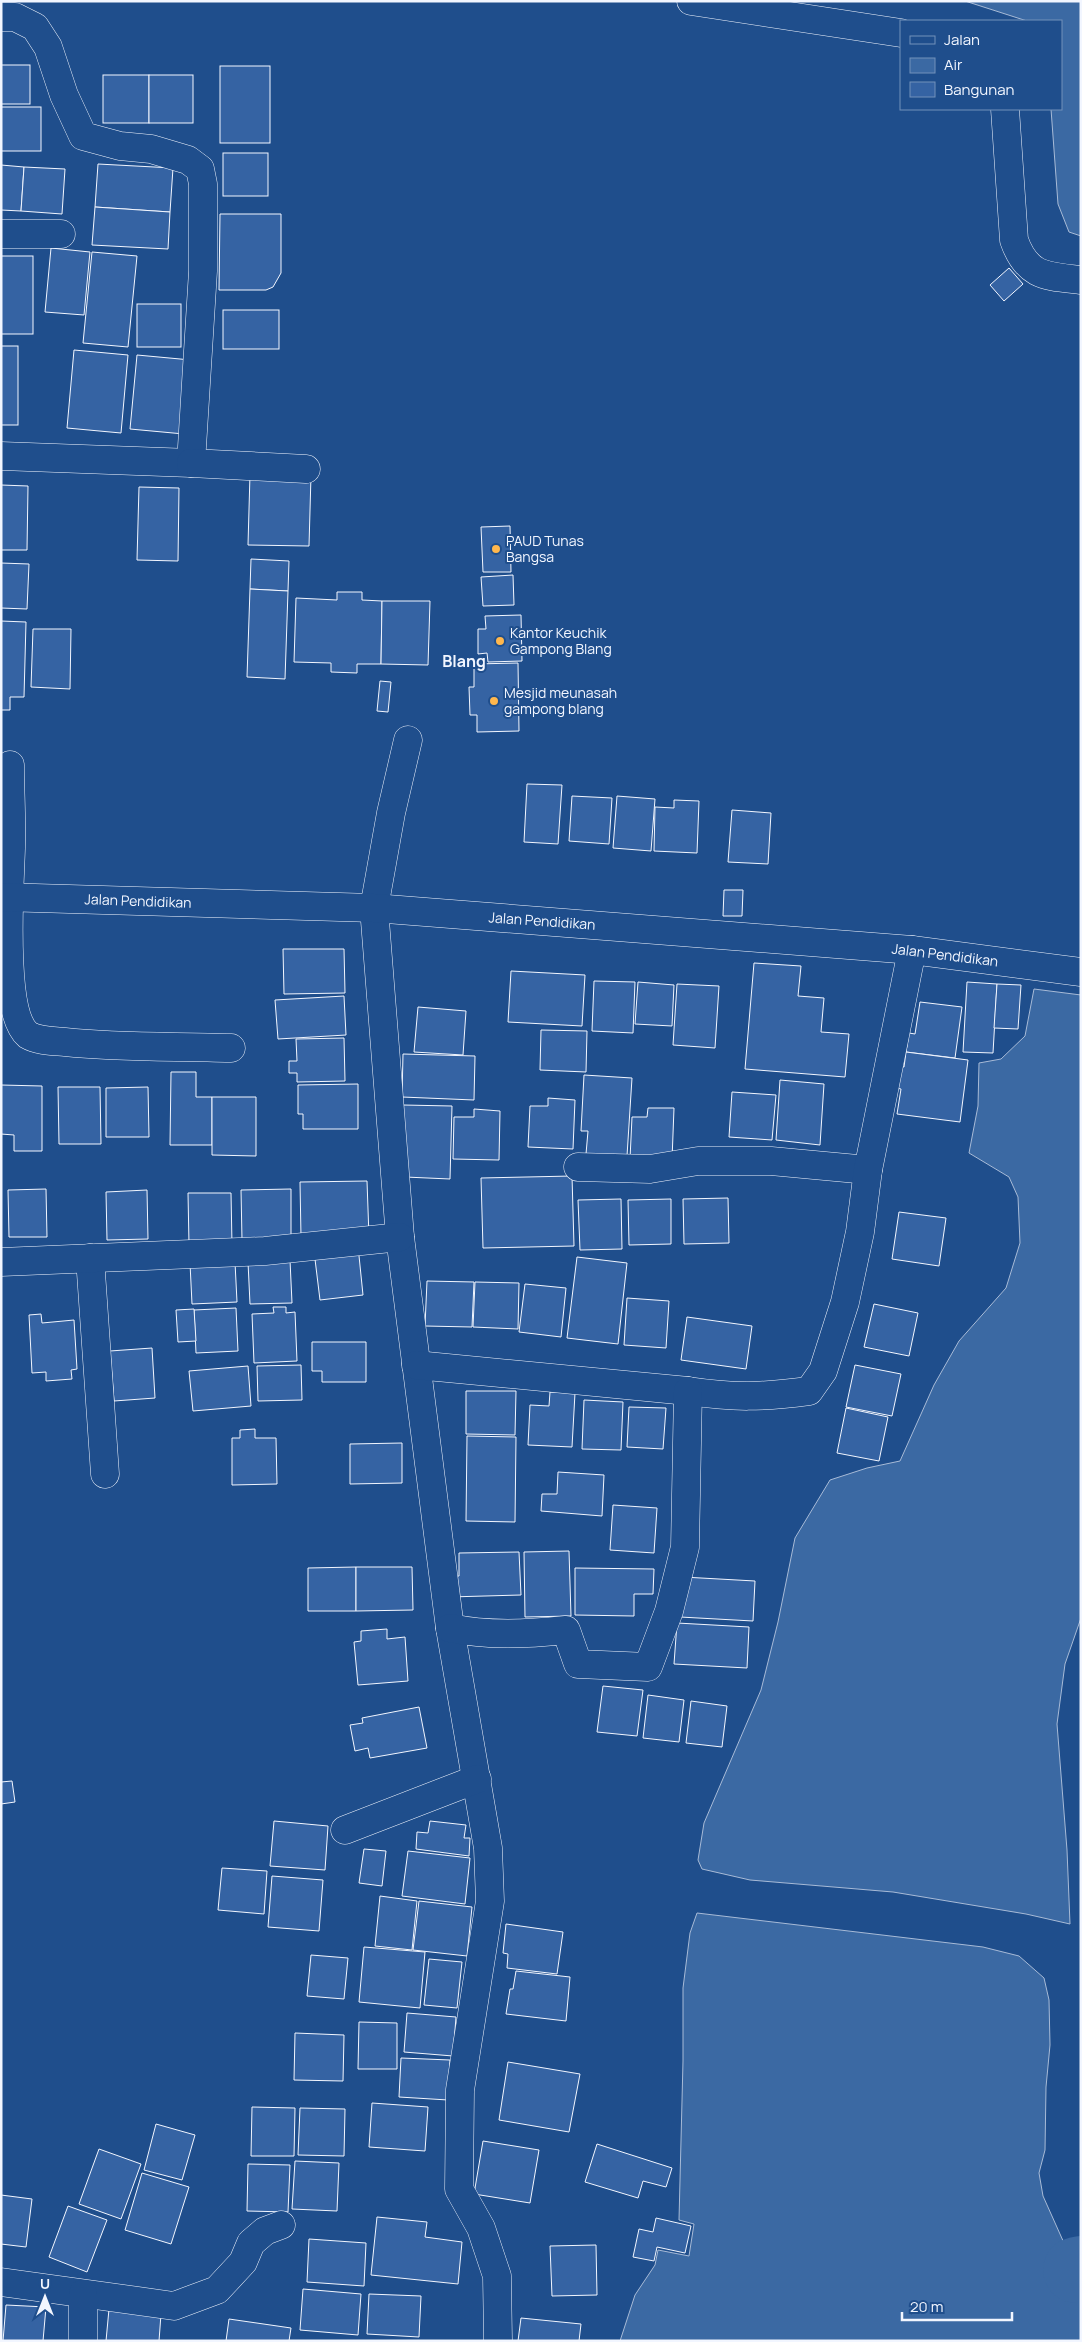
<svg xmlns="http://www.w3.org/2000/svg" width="1082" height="2342" viewBox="0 0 1082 2342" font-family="Manrope,sans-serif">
<rect width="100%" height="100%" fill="#1f4e8c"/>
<!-- water -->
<g fill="#3b69a3" stroke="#a8bbd7">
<polygon points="965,1 1081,1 1081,236 1069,232 1058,204 1051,109 1061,109 1061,21 1027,21"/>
<polygon points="1034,989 1081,995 1081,1618 1065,1664 1057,1724 1067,1850 1070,1924 1026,1914 893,1892 750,1880 702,1869 698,1860 704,1823 761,1690 778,1622 795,1538 830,1480 867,1468 900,1461 934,1385 959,1341 1006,1288 1020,1243 1018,1197 1009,1177 969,1153 978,1106 979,1063 1001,1059 1025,1036"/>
<polygon points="697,1913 983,1947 1019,1956 1044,1978 1049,2000 1050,2045 1046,2087 1045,2150 1039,2173 1043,2196 1081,2281 1081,2341 620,2341 635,2295 655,2265 658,2250 689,2256 694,2224 679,2220 683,2061 683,1988 690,1933"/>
</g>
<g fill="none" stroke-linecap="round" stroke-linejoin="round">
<!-- river -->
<polyline stroke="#3b69a3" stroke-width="66" points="1076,2270 1081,2269"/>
</g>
<!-- building -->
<g fill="#3563a3" stroke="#f2f6ff">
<rect x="1" y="65" width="29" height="39"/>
<rect x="220" y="66" width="50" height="77"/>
<rect x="103" y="75" width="46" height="48"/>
<rect x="149" y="75" width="44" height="48"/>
<rect x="1" y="107" width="40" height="44"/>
<rect x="223" y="153" width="45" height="43"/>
<polygon points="98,164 173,168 170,212 95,207"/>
<polygon points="1,165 24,167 21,211 1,210"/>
<polygon points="24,167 65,169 62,214 21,211"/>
<polygon points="95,207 170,212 168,249 92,245"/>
<polygon points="220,214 281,214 281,273 273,287 266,290 219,290"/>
<polygon points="51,248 90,252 84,315 45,312"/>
<polygon points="92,252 137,256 128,347 83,343"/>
<rect x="1" y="256" width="32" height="78"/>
<polygon points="1009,268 1023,284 1004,301 990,285"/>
<rect x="137" y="304" width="44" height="43"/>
<rect x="223" y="310" width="56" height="39"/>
<rect x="1" y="346" width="17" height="79"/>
<polygon points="74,350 128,355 121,433 67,428"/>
<polygon points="137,355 191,360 184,434 130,429"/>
<polygon points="250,474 311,475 309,546 248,545"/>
<polygon points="1,485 28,486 27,550 1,550"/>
<polygon points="139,487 179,488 178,561 137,560"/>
<polygon points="510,526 511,572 483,572 481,527"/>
<polygon points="251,559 289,561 288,591 250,589"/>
<polygon points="1,563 29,564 27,609 1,608"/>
<polygon points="513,575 514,605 483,606 481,577"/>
<polygon points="250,589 288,591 285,679 247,677"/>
<polygon points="337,592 362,592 362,600 382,601 381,664 357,664 357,673 331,672 331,663 294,662 296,598 337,600"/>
<polygon points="382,601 430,601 428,665 381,664"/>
<polygon points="521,615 522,661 488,662 487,653 478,654 478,629 486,629 485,616"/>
<polygon points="1,621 26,622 24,697 10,697 10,710 1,710"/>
<polygon points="33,629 71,629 70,689 31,687"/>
<polygon points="518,663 519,731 477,732 477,715 470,715 469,687 474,687 474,664"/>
<polygon points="380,681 391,682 388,712 377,711"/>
<polygon points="527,784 562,785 558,844 524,842"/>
<polygon points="572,796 612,798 609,844 569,841"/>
<polygon points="617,796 655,799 651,851 613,848"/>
<polygon points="674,800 699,801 697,853 654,851 655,807 674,808"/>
<polygon points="732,810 771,813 768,864 728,862"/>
<polygon points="724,890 743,890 742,916 723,916"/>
<polygon points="283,949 344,949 345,993 284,994"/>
<polygon points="754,963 801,966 798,996 824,998 821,1032 849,1034 845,1077 745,1069"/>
<polygon points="511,971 585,975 582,1026 508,1022"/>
<polygon points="594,981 635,982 633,1033 592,1031"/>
<polygon points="638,982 674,985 672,1026 635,1024"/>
<polygon points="967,982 997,984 993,1053 963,1052"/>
<polygon points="677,984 719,986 715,1048 673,1045"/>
<polygon points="997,984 1021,985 1018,1029 994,1028"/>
<polygon points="344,996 346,1035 278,1039 275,1000"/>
<polygon points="920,1002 962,1007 955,1058 906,1052 909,1033 915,1034"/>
<polygon points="418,1007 466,1011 463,1055 414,1052"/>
<polygon points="541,1030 587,1031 586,1072 540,1070"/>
<polygon points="344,1038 345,1081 297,1082 297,1073 289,1073 289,1061 297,1061 296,1039"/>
<polygon points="906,1052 968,1060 960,1122 897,1114 901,1089 896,1088 899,1066 904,1067"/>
<polygon points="403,1054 475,1056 474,1100 402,1097"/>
<polygon points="171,1072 196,1072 196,1097 212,1097 212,1145 170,1145"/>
<polygon points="584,1075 632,1078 627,1156 586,1154 588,1131 581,1131"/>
<polygon points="780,1080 824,1084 820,1145 776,1140"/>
<polygon points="358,1084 358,1129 303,1129 303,1114 298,1114 298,1085"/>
<polygon points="1,1085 42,1086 42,1151 14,1151 14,1135 1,1134"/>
<polygon points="58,1087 100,1087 101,1144 59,1144"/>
<polygon points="148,1087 149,1137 106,1137 106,1088"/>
<polygon points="732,1092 776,1095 772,1140 729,1137"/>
<polygon points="212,1097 256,1097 256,1156 212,1155"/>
<polygon points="548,1098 575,1100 573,1149 528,1147 530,1106 548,1106"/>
<polygon points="403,1105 452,1106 450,1179 405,1177"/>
<polygon points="648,1108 674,1108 672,1160 630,1159 632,1117 647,1117"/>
<polygon points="474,1109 500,1111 499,1160 453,1159 454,1117 474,1117"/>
<polygon points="572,1176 574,1246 483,1248 481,1178"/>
<polygon points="367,1181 369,1237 301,1237 300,1182"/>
<polygon points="46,1189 47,1237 9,1237 8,1190"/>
<polygon points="291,1189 291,1240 242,1240 241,1190"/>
<polygon points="147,1190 148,1239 107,1240 106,1192"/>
<polygon points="188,1193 231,1193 232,1245 189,1245"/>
<polygon points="728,1198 729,1243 684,1244 683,1199"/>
<polygon points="621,1199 622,1249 580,1250 578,1200"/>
<polygon points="671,1199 671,1244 629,1245 628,1200"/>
<polygon points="899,1212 946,1218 939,1266 892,1259"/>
<polygon points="358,1246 363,1295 320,1300 314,1251"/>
<polygon points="577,1257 627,1263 618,1344 567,1338"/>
<polygon points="290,1260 292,1303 250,1304 248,1262"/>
<polygon points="235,1262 237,1302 192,1304 190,1263"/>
<polygon points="427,1281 474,1282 472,1327 425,1326"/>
<polygon points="475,1282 519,1283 518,1329 473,1327"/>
<polygon points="525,1284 566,1288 561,1337 519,1332"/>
<polygon points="627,1298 669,1301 666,1348 624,1345"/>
<polygon points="874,1304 918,1313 909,1356 864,1347"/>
<polygon points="273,1307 286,1307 286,1313 295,1312 297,1361 254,1363 252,1314 274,1313"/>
<polygon points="236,1308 238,1351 196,1353 194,1310"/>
<polygon points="194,1309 196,1341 178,1342 176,1310"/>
<polygon points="41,1314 42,1323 74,1320 77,1369 71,1370 72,1379 46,1381 46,1372 32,1373 29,1315"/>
<polygon points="687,1317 752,1326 746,1369 681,1360"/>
<polygon points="312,1342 366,1342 366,1382 322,1382 322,1371 312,1371"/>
<polygon points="152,1348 155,1398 114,1401 110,1351"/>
<polygon points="301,1365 302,1400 258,1401 257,1366"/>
<polygon points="855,1365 901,1374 892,1416 846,1407"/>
<polygon points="248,1366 251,1406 193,1411 189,1371"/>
<polygon points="466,1391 516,1391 515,1435 466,1434"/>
<polygon points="550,1392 575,1393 572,1447 528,1445 530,1405 549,1406"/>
<polygon points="584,1400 623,1402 621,1450 582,1449"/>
<polygon points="629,1407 666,1408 663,1449 627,1447"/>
<polygon points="846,1408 888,1417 879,1461 837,1453"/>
<polygon points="255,1429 255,1438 276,1438 277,1484 232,1485 232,1438 240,1438 240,1430"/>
<polygon points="467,1436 516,1437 515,1522 466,1521"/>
<polygon points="402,1443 402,1483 350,1484 350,1444"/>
<polygon points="558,1472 604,1475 602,1516 541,1511 542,1494 557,1494"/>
<polygon points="613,1505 657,1508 654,1553 610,1550"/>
<polygon points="569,1551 571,1616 525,1617 524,1552"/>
<polygon points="519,1552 521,1595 449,1597 449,1577 459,1576 459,1553"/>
<polygon points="356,1567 356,1611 308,1611 308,1568"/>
<polygon points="356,1567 412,1567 413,1610 356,1611"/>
<polygon points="575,1568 654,1569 653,1594 634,1594 634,1616 575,1615"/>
<polygon points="683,1577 755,1581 753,1621 680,1617"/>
<polygon points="677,1623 749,1627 747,1668 674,1664"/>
<polygon points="387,1629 387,1639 405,1637 408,1681 358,1685 354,1642 361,1641 361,1631"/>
<polygon points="603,1686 643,1690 637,1736 597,1732"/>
<polygon points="648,1695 684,1700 679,1742 643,1738"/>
<polygon points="691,1701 727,1706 722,1747 686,1743"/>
<polygon points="419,1707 427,1748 370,1758 368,1748 355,1751 350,1725 363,1723 362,1718"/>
<polygon points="12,1781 15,1802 1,1804 1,1782"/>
<polygon points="274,1821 328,1826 325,1870 270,1866"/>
<polygon points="430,1821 466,1825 464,1838 470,1838 469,1856 416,1849 417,1832 428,1833"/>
<polygon points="364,1849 386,1851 382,1886 359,1883"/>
<polygon points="408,1851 470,1858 465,1904 402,1896"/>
<polygon points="222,1868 267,1871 264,1914 218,1910"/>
<polygon points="272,1876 323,1880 319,1931 268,1927"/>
<polygon points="380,1896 417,1901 412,1950 375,1946"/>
<polygon points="419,1901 472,1907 467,1956 413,1950"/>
<polygon points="506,1924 563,1932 557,1974 507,1968 508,1954 503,1953"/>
<polygon points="364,1947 425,1952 420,2008 359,2002"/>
<polygon points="311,1955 348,1958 344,1999 307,1996"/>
<polygon points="429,1959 462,1962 457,2008 424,2005"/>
<polygon points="516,1971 570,1977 566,2021 506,2014 510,1989 513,1989"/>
<polygon points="407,2013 456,2017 453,2056 404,2052"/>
<polygon points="359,2022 397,2023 397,2069 358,2069"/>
<polygon points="295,2033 344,2035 343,2081 294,2080"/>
<polygon points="401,2058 450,2060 448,2100 399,2097"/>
<polygon points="508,2062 580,2074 569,2132 499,2120"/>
<polygon points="372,2103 428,2107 425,2151 369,2147"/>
<polygon points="252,2107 295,2108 294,2156 251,2156"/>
<polygon points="300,2108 345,2109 344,2156 298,2155"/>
<polygon points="156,2124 195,2135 182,2180 144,2170"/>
<polygon points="483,2141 539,2150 530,2203 474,2194"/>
<polygon points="597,2144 672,2168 666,2187 643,2181 638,2198 585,2182"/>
<polygon points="99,2149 141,2164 121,2219 79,2204"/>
<polygon points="295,2161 339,2163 337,2211 292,2209"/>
<polygon points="248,2164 290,2165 288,2212 247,2211"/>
<polygon points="142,2173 189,2187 171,2244 125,2230"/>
<polygon points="1,2195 32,2199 26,2247 1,2244"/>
<polygon points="68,2206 107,2220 87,2272 49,2257"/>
<polygon points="377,2217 427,2222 425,2237 462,2242 458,2284 371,2275"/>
<polygon points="656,2218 691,2226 685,2253 657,2247 654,2261 633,2257 639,2229 653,2232"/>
<polygon points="309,2239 366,2243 364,2286 307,2282"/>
<polygon points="596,2245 597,2295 552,2296 550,2246"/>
<polygon points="303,2289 361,2294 358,2335 300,2330"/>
<polygon points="369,2294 421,2296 419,2337 367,2334"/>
<polygon points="6,2305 46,2307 43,2341 3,2341"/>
<polygon points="109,2309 161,2314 159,2341 106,2341"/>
<polygon points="521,2318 581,2324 579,2341 518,2341"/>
<polygon points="229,2319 291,2328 289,2341 226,2341"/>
</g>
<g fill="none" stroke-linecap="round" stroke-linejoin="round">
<defs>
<g id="minor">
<polyline points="691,1 901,33"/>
<polyline points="1,17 15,17 35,27 48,47 64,95 83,136 120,146 151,149 188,160 200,169 203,184 203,271 191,463 1,456"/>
<path d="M1005 109 1014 240C1027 277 1046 276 1081 280"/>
<polyline points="1,234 61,234"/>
<polyline points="191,463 306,469"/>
<polyline points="408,740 391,813 374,908 400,1237 450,1628 488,1848 490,1901 460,2090 459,2189 481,2228 497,2276 498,2341"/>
<path d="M10 765C10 792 12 820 11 848 10 887 0 1012 28 1035 38 1041 54 1041 65 1042 120 1048 176 1046 231 1048"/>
<polyline points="1,897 374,908 912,950 1081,972"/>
<polyline points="578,1167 650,1169 698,1161 771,1161 868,1170"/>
<polyline points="90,1258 105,1474"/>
<polyline points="1,1262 265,1251 400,1237"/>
<path d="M416 1365 688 1391C735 1398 762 1397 809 1391L823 1371 845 1302 860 1232 868 1170 912 950"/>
<path d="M450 1628C488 1636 527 1634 566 1630L578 1664 648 1667 669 1611 685 1547 688 1391"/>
<polyline points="345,1830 477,1779"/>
<polyline points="1,2282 174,2306 217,2290 243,2262 251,2243 265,2231 281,2225"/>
<polyline points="83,2294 83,2341"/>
</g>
</defs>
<!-- minor casing -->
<use href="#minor" stroke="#f2f6ff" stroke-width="29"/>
<!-- minor -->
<use href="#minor" stroke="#1f4e8c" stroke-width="28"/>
</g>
<!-- markers -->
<g fill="#ffb74d" stroke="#1f4e8c" stroke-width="2">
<circle cx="496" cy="549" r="5"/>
<circle cx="500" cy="641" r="5"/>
<circle cx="494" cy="701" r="5"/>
</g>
<g text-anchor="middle" stroke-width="4" stroke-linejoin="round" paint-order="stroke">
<!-- poi labels -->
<g font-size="14" fill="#f2f6ff" stroke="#1f4e8c" text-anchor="start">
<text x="506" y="546">PAUD Tunas<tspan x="506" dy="16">Bangsa</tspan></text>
<text x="510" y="638">Kantor Keuchik<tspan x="510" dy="16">Gampong Blang</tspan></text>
<text x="504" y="698">Mesjid meunasah<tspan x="504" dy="16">gampong blang</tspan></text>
</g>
<!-- street labels -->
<g font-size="14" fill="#f2f6ff" stroke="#1f4e8c">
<text transform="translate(138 901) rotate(2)" y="5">Jalan Pendidikan</text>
<text transform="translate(542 921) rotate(4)" y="5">Jalan Pendidikan</text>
<text transform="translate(945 955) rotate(7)" y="5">Jalan Pendidikan</text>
</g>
<!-- quarter labels -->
<g font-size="16" font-weight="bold" fill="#f2f6ff" stroke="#1f4e8c">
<text x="464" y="667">Blang</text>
</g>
</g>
<!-- border -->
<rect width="1082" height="2342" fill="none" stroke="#f2f6ff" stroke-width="5"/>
<!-- legend -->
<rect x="900" y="20" width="162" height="90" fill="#1f4e8c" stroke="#7391ba"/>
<rect x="910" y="36" width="25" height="8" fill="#1f4e8c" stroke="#7391ba"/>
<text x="944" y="45" font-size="15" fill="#f2f6ff">Jalan</text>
<rect x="910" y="58" width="25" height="15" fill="#3b69a3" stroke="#7391ba"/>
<text x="944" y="70" font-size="15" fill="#f2f6ff">Air</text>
<rect x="910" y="82" width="25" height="15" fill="#3563a3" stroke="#7391ba"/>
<text x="944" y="95" font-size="15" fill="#f2f6ff">Bangunan</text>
<!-- north arrow -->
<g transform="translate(45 2297)" stroke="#1f4e8c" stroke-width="4" paint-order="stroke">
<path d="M0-4L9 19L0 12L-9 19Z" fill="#f2f6ff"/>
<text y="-8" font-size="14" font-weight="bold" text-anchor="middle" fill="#f2f6ff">U</text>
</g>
<!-- scale -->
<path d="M902 2312v8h110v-8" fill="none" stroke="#f2f6ff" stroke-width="2.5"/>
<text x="910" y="2312" font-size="15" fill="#f2f6ff" stroke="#1f4e8c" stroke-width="4" paint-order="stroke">20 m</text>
</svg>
